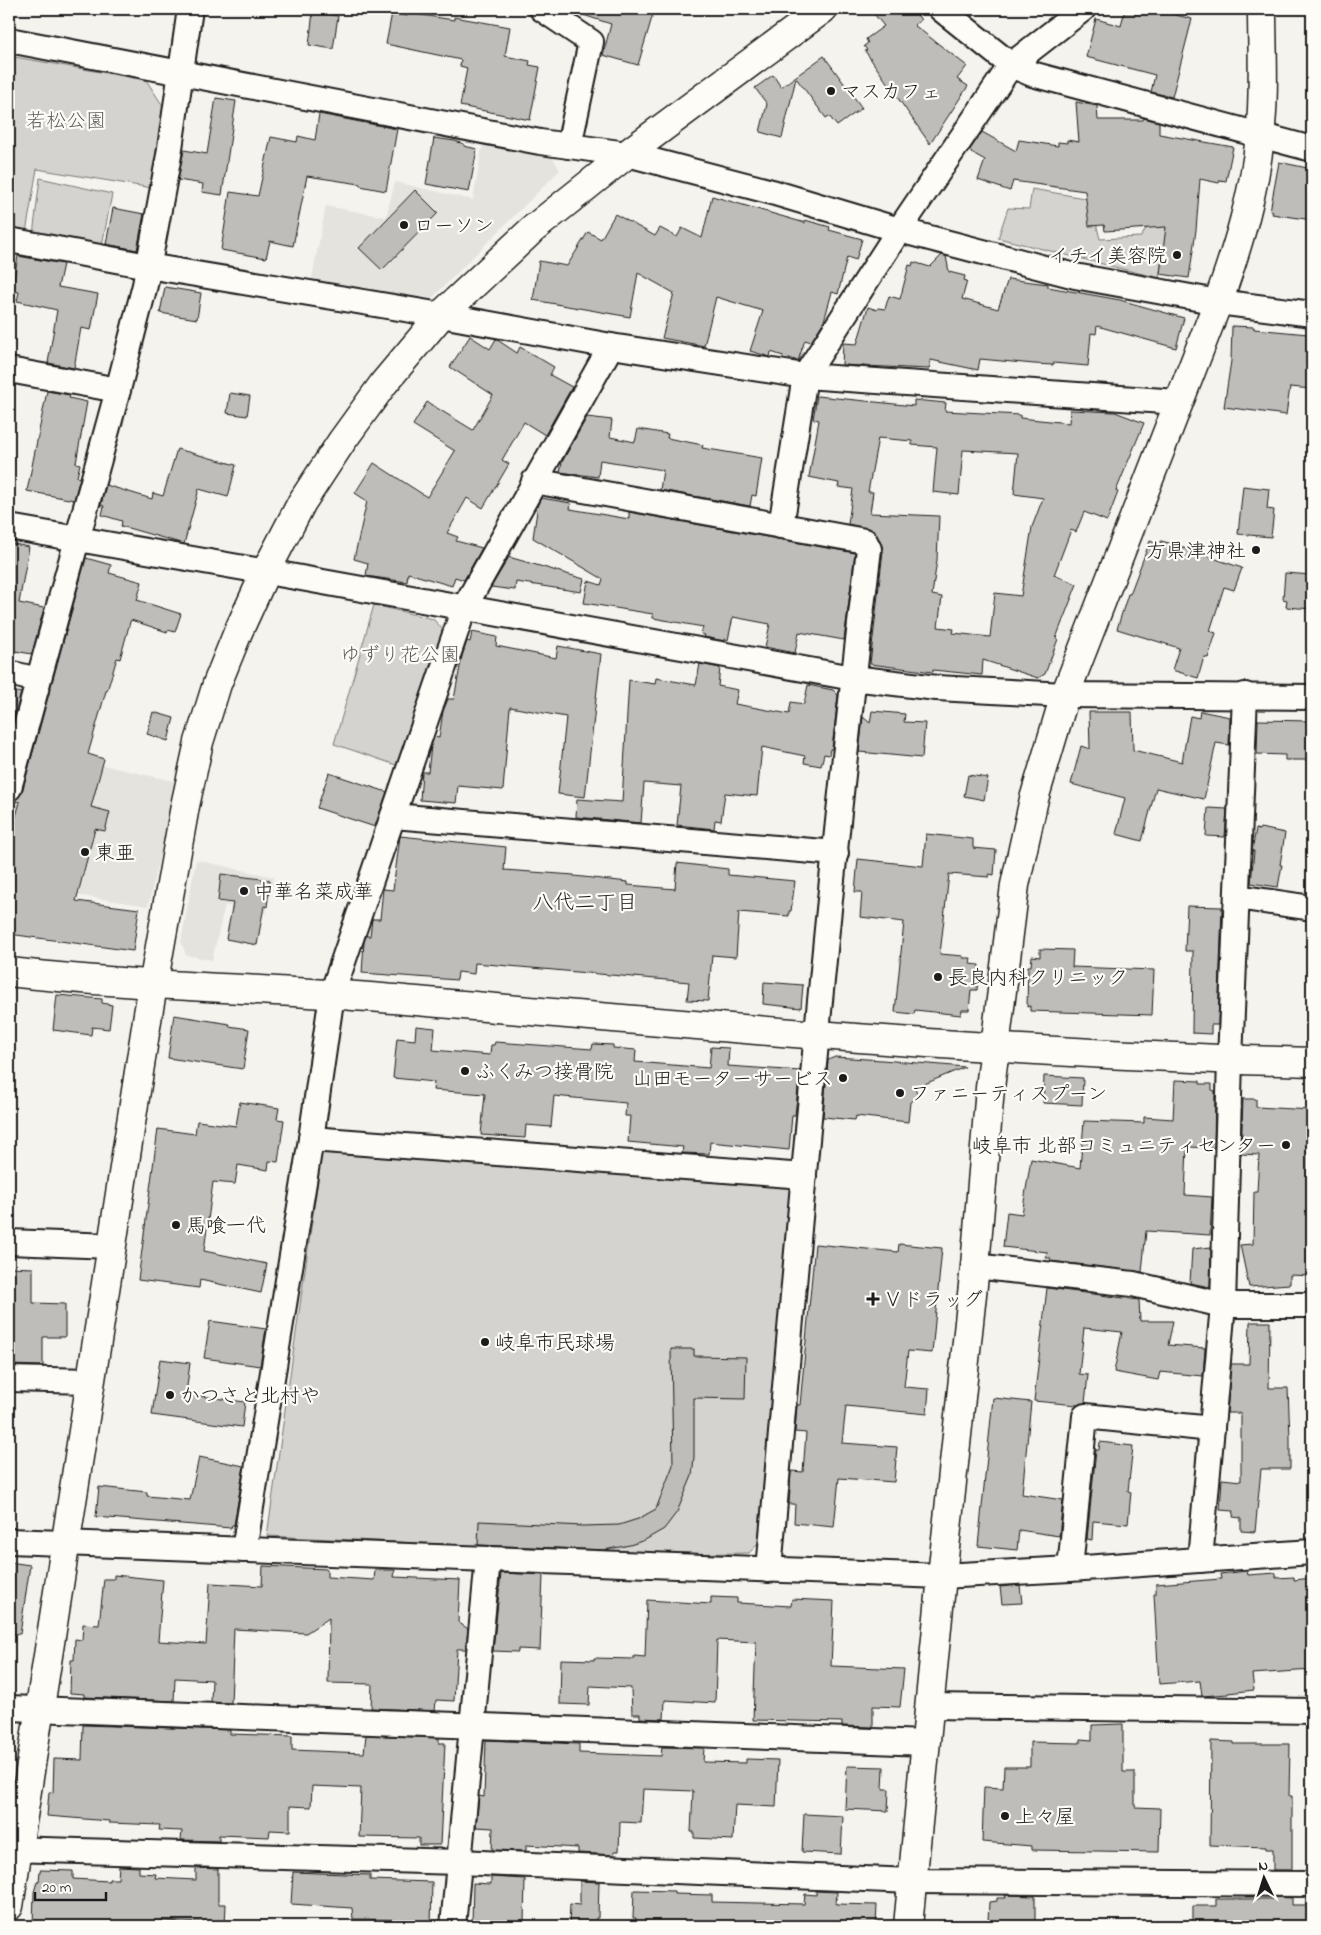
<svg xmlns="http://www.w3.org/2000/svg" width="1321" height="1935" viewBox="0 0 1321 1935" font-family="'Indie Flower','Klee One',sans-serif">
<rect width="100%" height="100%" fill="#f4f3ee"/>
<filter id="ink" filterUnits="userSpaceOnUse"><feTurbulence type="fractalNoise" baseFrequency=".02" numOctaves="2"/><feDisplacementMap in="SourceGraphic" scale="10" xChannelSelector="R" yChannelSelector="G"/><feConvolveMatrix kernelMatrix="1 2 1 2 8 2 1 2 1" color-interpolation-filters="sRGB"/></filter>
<g filter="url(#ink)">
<!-- built -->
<g fill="#e4e3de">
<polygon points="483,143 551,155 560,170 432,298 424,297 421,303 311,283 326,206 386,217 395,182 473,200"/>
<polygon points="28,748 177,782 148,906 9,885 9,818"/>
<polygon points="196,860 274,877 266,914 225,905 212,960 186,955 181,942"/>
</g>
<!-- green -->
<g fill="#d4d3cf" stroke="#787876">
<polygon points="9,56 146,80 165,109 152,188 37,169 25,238 9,235"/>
<polygon points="40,178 112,194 101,251 33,235"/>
<polygon points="1032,189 1090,199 1100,239 1141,237 1150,222 1175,227 1162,259 1159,278 998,238 1008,208 1029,209"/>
<polygon points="374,605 433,619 448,635 402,767 334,744"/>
<polygon points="323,1144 782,1182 790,1190 758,1544 749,1553 659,1554 267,1536"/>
</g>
<!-- building -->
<g fill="#bebdba" stroke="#1c1c1c" fill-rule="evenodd">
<polygon points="578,9 636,9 653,14 638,65 603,55 611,24 577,13"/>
<polygon points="870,9 913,9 921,20 914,25 967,66 957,79 968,86 930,144 865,51 867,50 864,46 868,43 866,39 884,26"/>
<polygon points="1125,9 1142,13 1143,9 1152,9 1192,19 1172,97 1151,92 1155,75 1086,57 1096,19 1121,26"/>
<polygon points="313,12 338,16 333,49 309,45"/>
<polygon points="392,13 407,16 408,13 454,20 454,17 510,27 505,56 530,61 529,65 540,67 530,120 460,106 467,68 460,66 461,60 386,44"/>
<polygon points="824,56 862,108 837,126 829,116 826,118 796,78 782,138 760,132 767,104 755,88 773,75 781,87"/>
<polygon points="216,98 236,101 222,195 202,192 203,184 178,180 184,150 207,154"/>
<polygon points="1076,102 1097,106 1098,120 1143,120 1144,118 1159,122 1159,134 1233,147 1226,181 1220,180 1219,183 1200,179 1196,230 1189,278 1160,274 1166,227 1105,231 1104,225 1089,226 1085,191 1013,181 1010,191 978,180 985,160 969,151 982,132 1016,151 1019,140 1058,146 1058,142 1067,143 1067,140 1079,142"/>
<polygon points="319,114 397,129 386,191 360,186 360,184 307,176 293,246 270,241 266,258 221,250 230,192 258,196 271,137 297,142 298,136 315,140"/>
<polygon points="434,138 455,141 464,144 464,146 477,149 469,192 426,184"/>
<polygon points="1279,162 1312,169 1312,220 1272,214 1273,212 1270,211"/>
<polygon points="415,190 438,213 382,270 359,248"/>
<polygon points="712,196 805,223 805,220 830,227 829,230 862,239 856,260 847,257 838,294 832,292 824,321 811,342 805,340 798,361 771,352 770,357 750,351 763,311 716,297 704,346 662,338 674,293 638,273 630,317 533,300 539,261 567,266 588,232 601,239 615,214 655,236 660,228 677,237 682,228 702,238"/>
<polygon points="113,208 144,214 137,250 106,244"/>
<polygon points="942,255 946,256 949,272 965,276 964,280 967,281 962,299 998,309 1008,279 1048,284 1048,287 1120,300 1184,318 1176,348 1097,326 1096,334 1091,333 1088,366 1053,363 1053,365 1034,364 980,359 978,370 931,360 929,369 842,365 843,343 857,344 868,307 877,310 878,308 885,309 889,296 900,299 909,265 912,266 913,262 930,267"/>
<polygon points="18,256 63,264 58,287 98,294 91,330 81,328 74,368 48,363 57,310 17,301 19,292 12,291"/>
<polygon points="165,287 201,293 197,319 160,313"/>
<polygon points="1232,326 1254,327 1254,329 1308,334 1306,363 1312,363 1312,389 1290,387 1286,415 1224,407 1231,361"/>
<polygon points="470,336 490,349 496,339 517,353 520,347 554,367 550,375 572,387 545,435 524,422 502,460 509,464 483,508 467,498 447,533 458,537 456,541 482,548 464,580 455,577 452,586 408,573 407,582 366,576 368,563 354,559 367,501 355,493 374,463 427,497 455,451 413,425 427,402 473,430 493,395 450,367"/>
<polygon points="47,391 70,395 69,398 87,402 76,463 80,464 77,477 80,478 74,500 27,491"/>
<polygon points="230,393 250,396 247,416 227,413"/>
<path d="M817 396 914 406V400L946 403 945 411 1020 415V418L1069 423 1070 410 1115 412 1144 423 1116 491 1118 492 1107 521 1084 512 1076 532 1071 530 1054 575 1077 584 1056 638 1058 639 1045 674 1038 678 983 660 982 675 933 670V672L870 664 883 551 881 543 873 530 848 524 853 489 838 487 839 483 809 477 819 420 813 419ZM878 438 912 441V445L937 447 933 492 959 495 963 450 1018 453 1014 494 1043 498 1032 527 1021 596 995 593 990 637 953 633 954 629 938 627 942 597 932 595 937 560 939 516 870 513 873 492H868Z"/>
<polygon points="587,417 612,420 610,437 635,442 638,429 668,434 667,438 703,445 702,448 762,458 756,496 752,495 750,506 660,490 663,470 619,463 600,460 598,477 560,472 562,462"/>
<polygon points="177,449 236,465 228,497 199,489 184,544 121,526 122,521 102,515 104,506 101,505 106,485 152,499 153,493 163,496"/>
<polygon points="1243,486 1269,489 1267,509 1274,510 1271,537 1238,534"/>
<polygon points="541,498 571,503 570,509 629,519 629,512 855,553 844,640 799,632 795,653 765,647 770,624 733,617 728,640 725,639 725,641 704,637 705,635 701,634 703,627 653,618 653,614 584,603 588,581 601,585 603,579 533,538 538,504"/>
<polygon points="1150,541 1160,545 1161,541 1169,543 1242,568 1234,590 1224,587 1210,631 1216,633 1208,658 1204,657 1198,678 1172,670 1179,648 1117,629 1128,594 1130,594"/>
<polygon points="9,543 29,547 19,603 44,608 32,654 9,650"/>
<polygon points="509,557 584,579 581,592 516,582 515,590 491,587"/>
<polygon points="86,558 111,565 109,573 142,582 137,600 181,614 175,632 168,630 167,632 131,620 130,622 120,659 117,658 107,691 106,691 88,754 104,759 91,807 110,812 105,831 95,829 76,901 139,909 133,951 9,934 9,841 20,802 13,801 19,797 22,792"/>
<polygon points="1285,573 1312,575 1312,609 1286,607 1287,600 1283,599"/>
<polygon points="472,632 497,637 496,646 556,658 558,646 601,654 585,797 558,794 566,717 510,707 503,790 458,786 456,803 420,800 422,772 428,772 431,746 434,737 439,738 443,711 448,699 454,699 462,656 467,641 470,642"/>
<polygon points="700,664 720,668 718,686 738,690 735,704 789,714 791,702 804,704 808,685 833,690 838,695 832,749 830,749 829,755 824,754 821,766 804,763 805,756 762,747 757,796 725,793 721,821 715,820 714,829 677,825 681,786 644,783 641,823 576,817 577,799 622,802 629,680 655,684 656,678 696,685"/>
<polygon points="9,690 21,693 9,737"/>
<polygon points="872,711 905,714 904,722 925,723 922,758 859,752 863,717 870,723"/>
<polygon points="1200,711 1230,717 1229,745 1216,743 1204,799 1156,788 1142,841 1116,834 1125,798 1071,784 1081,746 1090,749 1089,712 1132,712 1133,750 1182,762 1190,716 1199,718"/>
<polygon points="153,712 174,718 168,741 147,734"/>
<polygon points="1258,720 1312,721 1312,760 1285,760 1285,755 1257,754"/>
<polygon points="329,773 387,792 375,827 317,808"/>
<polygon points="968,775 988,778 984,800 964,796"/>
<polygon points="1208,808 1227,809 1225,837 1206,836"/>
<polygon points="1260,828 1285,833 1280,865 1282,865 1278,887 1251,883 1254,851 1252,851 1253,845 1256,829 1259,830"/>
<polygon points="926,834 973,839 973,848 996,850 994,875 989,874 989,877 949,874 940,954 963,956 963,958 971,958 970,964 979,965 977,990 971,990 969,1010 962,1010 961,1015 915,1010 914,1014 895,1012 904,922 860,917 862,892 855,892 858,859 923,866"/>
<polygon points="400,836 506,847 504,870 574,875 574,876 628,882 628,885 675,889 677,863 728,869 728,875 795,881 791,911 789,911 789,916 739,912 736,957 712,955 708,1001 687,1000 689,982 475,963 474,974 458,972 457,980 362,973 364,942 366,936 370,936 372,919 380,919 383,889 393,890"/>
<polygon points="221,874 270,880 267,907 264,906 257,945 226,939 233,903 218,901"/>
<polygon points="1187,906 1222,907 1218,1025 1211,1025 1211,1034 1192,1033 1193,951 1185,951"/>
<polygon points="1040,949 1073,950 1072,967 1154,970 1152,1015 1030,1011 1030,1006 1027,1007 1028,966 1031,966 1032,956 1040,957"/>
<polygon points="764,982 803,985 801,1008 763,1004"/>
<polygon points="57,995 102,999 102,1003 112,1005 109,1029 92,1027 91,1035 53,1030"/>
<polygon points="174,1015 230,1024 229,1026 249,1029 243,1069 168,1058"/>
<polygon points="416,1026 435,1028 433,1050 490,1055 491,1045 494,1045 495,1042 592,1049 593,1044 613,1045 613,1048 636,1050 635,1062 709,1068 711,1047 729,1048 728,1066 800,1071 795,1115 792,1115 789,1150 710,1142 709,1154 682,1153 683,1147 628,1142 630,1116 625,1116 626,1103 554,1096 551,1127 526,1125 525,1138 481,1135 485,1094 433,1090 434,1082 393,1078 397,1038 415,1040"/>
<polygon points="835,1057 882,1060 965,1067 915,1088 919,1098 910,1102 908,1122 856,1116 855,1120 823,1117 828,1060"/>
<polygon points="1044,1076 1083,1078 1082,1105 1043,1103"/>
<polygon points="1175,1080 1200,1081 1200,1084 1212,1084 1212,1090 1215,1091 1214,1148 1187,1147 1185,1195 1212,1197 1210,1235 1146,1231 1142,1272 1050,1261 1051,1258 1046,1258 1047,1252 1003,1247 1007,1212 1022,1214 1031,1159 1080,1168 1084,1121 1144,1123 1144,1117 1173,1119"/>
<polygon points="1243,1099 1256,1099 1256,1107 1312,1110 1312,1276 1290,1275 1290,1284 1249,1287 1240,1245 1253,1244 1254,1192 1257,1192 1259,1155 1241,1154"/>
<polygon points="240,1102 279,1108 277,1119 284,1120 278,1162 269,1161 268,1170 238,1165 235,1184 213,1182 204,1251 267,1264 261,1293 200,1280 199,1288 138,1280 158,1129 195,1134 197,1121 236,1126"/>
<polygon points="815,1244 898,1252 899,1244 942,1248 932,1353 908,1351 904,1387 929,1389 927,1414 846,1406 842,1443 897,1447 894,1482 839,1478 834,1527 794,1523 795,1504 789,1504 791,1471 803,1472 806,1433 795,1432 797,1405 800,1405"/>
<polygon points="1211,1247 1210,1287 1190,1283 1192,1249"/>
<polygon points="9,1267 33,1268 33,1303 65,1304 65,1337 43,1337 43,1366 9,1365"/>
<polygon points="1047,1288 1139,1300 1140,1321 1173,1321 1168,1345 1205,1348 1203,1376 1160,1372 1158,1380 1114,1372 1122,1332 1084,1328 1079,1374 1088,1375 1085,1403 1077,1405 1034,1401"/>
<polygon points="210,1321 266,1329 260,1366 204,1358"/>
<polygon points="1250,1322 1270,1322 1269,1388 1288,1388 1290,1438 1290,1469 1261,1469 1255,1532 1241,1531 1241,1518 1233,1517 1234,1511 1220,1510 1222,1479 1241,1481 1241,1413 1227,1413 1231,1364 1249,1364"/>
<polygon points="671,1349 694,1349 694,1356 746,1357 745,1399 694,1398 694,1457 692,1476 677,1512 664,1529 645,1540 630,1545 604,1550 478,1545 479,1521 583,1526 619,1525 638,1519 656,1509 673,1465"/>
<polygon points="160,1359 190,1363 186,1394 245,1402 242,1427 152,1415"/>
<polygon points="993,1398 1031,1402 1022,1494 1063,1500 1059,1536 1019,1530 1017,1550 978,1546"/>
<polygon points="1100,1442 1133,1446 1128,1491 1131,1492 1128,1524 1093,1521 1092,1540 1087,1539 1096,1450 1099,1450"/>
<polygon points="199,1457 244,1466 234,1525 232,1525 231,1528 96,1517 99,1487 147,1492 147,1496 190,1500"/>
<polygon points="9,1562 30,1565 20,1634 9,1633"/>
<polygon points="263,1566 327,1569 327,1577 374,1580 375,1570 395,1570 394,1577 460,1580 458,1622 468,1629 466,1649 457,1649 454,1701 436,1700 435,1711 371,1708 372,1684 328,1683 329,1618 306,1633 234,1629 231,1703 211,1702 212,1680 175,1678 174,1701 84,1697 84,1694 70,1693 71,1660 74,1660 75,1639 82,1640 83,1624 99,1625 104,1579 114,1579 114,1575 163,1580 158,1641 206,1644 210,1583 262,1586"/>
<polygon points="1247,1571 1248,1575 1276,1573 1276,1578 1294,1577 1294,1580 1312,1578 1312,1670 1252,1674 1254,1690 1228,1693 1228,1694 1202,1696 1200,1681 1159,1684 1154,1594 1156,1594 1156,1584 1221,1579 1220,1574"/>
<polygon points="501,1573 543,1575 540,1650 518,1649 518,1652 493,1651"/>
<polygon points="1020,1585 1022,1603 1002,1604 1000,1587"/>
<polygon points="711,1597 737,1598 737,1603 791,1606 792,1599 834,1601 831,1666 904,1669 900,1707 873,1706 873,1727 842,1726 842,1722 753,1720 756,1642 717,1640 715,1703 665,1700 664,1719 640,1718 640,1714 632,1714 631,1688 590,1686 589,1705 560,1704 561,1659 594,1660 594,1658 634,1659 634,1656 645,1657 647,1600 711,1604"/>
<polygon points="1123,1724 1123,1772 1135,1772 1135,1807 1160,1808 1159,1852 1032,1850 1032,1846 982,1842 984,1787 1003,1788 1004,1767 1030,1767 1030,1742 1080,1743 1080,1739 1092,1740 1092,1725"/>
<polygon points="83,1725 230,1730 230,1734 292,1736 292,1750 364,1753 366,1735 439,1738 439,1743 445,1743 440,1845 419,1845 419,1838 359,1837 361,1788 312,1786 311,1807 290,1806 290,1831 270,1830 269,1837 219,1835 219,1841 181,1840 182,1831 159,1830 160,1825 109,1823 109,1821 47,1816 49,1792 53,1793 54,1759 82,1760"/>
<polygon points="486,1740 579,1744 579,1753 661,1756 662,1747 704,1748 703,1762 746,1763 746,1759 778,1760 776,1807 735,1805 733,1840 694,1838 694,1832 691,1832 693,1791 643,1789 641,1823 620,1822 619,1851 614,1851 614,1855 578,1853 578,1848 526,1845 526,1851 492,1850 493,1828 476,1827 479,1796 484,1797"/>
<polygon points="1211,1741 1234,1742 1234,1744 1290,1744 1289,1796 1292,1796 1292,1870 1273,1870 1273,1849 1266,1849 1266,1847 1210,1845"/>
<polygon points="847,1766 884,1767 883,1789 889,1789 888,1811 845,1809"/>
<polygon points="804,1814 843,1816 841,1854 802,1852"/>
<polygon points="119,1866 139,1867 139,1873 156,1874 155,1878 196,1880 196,1868 218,1869 218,1904 226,1904 225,1926 204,1926 204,1923 161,1921 161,1926 33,1926 34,1892 37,1882 39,1882 40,1870 73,1871 73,1879 109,1881 109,1879 118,1879"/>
<polygon points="293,1872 370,1875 370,1880 432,1882 431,1925 409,1924 409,1920 353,1919 352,1908 291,1904"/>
<polygon points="491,1877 525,1879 524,1922 506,1921 506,1925 472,1923 473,1883 491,1884"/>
<polygon points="580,1881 599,1882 598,1918 596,1918 595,1926 569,1926 570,1904 580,1905"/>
<polygon points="634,1890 674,1891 674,1894 712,1895 712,1902 804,1904 805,1894 816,1895 816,1891 837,1892 836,1904 877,1905 876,1926 636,1926 636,1918 633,1918"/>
<polygon points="1005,1895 1035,1896 1035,1926 997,1926 997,1921 988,1921 989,1902 997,1901 997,1898 1006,1898"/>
<polygon points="1273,1897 1292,1898 1292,1905 1312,1905 1312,1926 1193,1926 1193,1906 1216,1906 1216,1899 1273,1899"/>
</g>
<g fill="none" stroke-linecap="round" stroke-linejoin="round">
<defs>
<g id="minor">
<polyline points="542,9 591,42 569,146"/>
<polyline points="941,9 1011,65 1032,74 1312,149"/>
<polyline points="9,40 540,142 627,154 772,192 899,230 1075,276 1218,302 1312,314"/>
<polyline points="9,240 148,266 441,315 611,346 805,376 1178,402"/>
<polyline points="9,370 118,390"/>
<path d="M534 481 865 541 869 549C827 888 799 1229 769 1570"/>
<polyline points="781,526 805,376 899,230 1011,65 1083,9"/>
<polyline points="9,527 290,576 853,678 937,688 1065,695 1312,697"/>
<polyline points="9,673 38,680"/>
<polyline points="9,788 118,390 145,285 169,155 190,9"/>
<polyline points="393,816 836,853"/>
<polyline points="1237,897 1312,908"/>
<polyline points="311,1139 804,1176"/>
<polyline points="9,1242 111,1246"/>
<polyline points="975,1266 1133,1284 1223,1305 1312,1305"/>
<polyline points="9,1379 90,1381"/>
<polyline points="9,1541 942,1576 1070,1569 1312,1552"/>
<polyline points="244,1550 311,1139 332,994 464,608 611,346"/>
<polyline points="1200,1560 1223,1305 1230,1060 1245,695"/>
<polyline points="1070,1569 1085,1416 1212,1429"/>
<polyline points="929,1706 1312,1711"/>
<polyline points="9,1708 925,1743"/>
<polyline points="9,1849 459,1862 912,1881 1312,1884"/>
<polyline points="453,1926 488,1559"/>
</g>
<g id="tertiary">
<path d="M9 972C133 986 258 988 382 998 692 1025 1001 1054 1312 1062"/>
<polyline points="9,1906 148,1014 185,806 199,742 217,684 238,632 266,571 302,502 342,441 384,383 441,315 533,229 627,154 823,9"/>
<path d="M908 1926 942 1576 975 1266 990 1088 1015 885 1034 799 1065 695 1218 302C1237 249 1255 192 1260 135 1265 94 1262 51 1262 9"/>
</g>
</defs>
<!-- minor casing -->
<use href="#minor" stroke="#1c1c1c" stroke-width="28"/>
<!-- tertiary casing -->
<use href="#tertiary" stroke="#1c1c1c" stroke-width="31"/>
<!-- minor -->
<use href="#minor" stroke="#fdfcf7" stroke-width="24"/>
<!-- tertiary -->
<use href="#tertiary" stroke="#fdfcf7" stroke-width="28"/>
</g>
</g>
<!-- markers -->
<g fill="#1c1c1c" stroke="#fdfcf7" stroke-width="2">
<circle cx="831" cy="91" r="5"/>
<circle cx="404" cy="225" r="5"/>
<circle cx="1177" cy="255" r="5"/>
<circle cx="1256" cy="550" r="5"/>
<circle cx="85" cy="852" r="5"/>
<circle cx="244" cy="891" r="5"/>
<circle cx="938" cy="977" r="5"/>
<circle cx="465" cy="1071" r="5"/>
<circle cx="843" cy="1078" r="5"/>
<circle cx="900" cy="1093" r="5"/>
<circle cx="1286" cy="1145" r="5"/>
<circle cx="176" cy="1225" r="5"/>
<path d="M870.5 1291.5h5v5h5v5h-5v5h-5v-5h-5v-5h5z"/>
<circle cx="485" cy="1342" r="5"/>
<circle cx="170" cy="1395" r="5"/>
<circle cx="1005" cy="1816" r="5"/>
</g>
<g text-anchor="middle" stroke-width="4.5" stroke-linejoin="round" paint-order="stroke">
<!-- poi labels -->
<g font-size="20" fill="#1c1c1c" stroke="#fdfcf7" text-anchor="start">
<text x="841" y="98">マスカフェ</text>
<text x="414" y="232">ローソン</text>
<text x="1167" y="262" text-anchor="end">イチイ美容院</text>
<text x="1246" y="557" text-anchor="end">方県津神社</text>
<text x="95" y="859">東亜</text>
<text x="254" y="898">中華名菜成華</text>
<text x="948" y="984">長良内科クリニック</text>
<text x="475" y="1078">ふくみつ接骨院</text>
<text x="833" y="1085" text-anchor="end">山田モーターサービス</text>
<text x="910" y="1100">ファニーティスプーン</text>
<text x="1276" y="1152" text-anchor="end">岐阜市 北部コミュニティセンター</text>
<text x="186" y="1232">馬喰一代</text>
<text x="883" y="1306">Ｖドラッグ</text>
<text x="495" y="1349">岐阜市民球場</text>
<text x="180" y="1402">かつさと北村や</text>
<text x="1015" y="1823">上々屋</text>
</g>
<!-- park labels -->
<g font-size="20" fill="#5c5c5b" stroke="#fdfcf7">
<text x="66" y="127">若松公園</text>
<text x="400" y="661">ゆずり花公園</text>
</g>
<!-- neighbourhood labels -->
<g font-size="21" fill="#1c1c1c" stroke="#fdfcf7">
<text x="585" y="909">八代二丁目</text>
</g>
</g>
<!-- margin -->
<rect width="1321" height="1935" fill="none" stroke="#fdfcf7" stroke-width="30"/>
<rect x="15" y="15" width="1291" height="1905" fill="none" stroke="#1c1c1c" stroke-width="2" filter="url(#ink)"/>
<!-- north arrow -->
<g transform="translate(1264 1878) rotate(356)" stroke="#fdfcf7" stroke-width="4" paint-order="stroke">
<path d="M0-4L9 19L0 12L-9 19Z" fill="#1c1c1c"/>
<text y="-8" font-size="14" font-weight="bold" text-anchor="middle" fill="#1c1c1c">N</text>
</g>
<!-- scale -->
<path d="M35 1892v8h71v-8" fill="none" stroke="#1c1c1c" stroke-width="2.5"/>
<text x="42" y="1892" font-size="15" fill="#1c1c1c" stroke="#fdfcf7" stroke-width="4" paint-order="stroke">20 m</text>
</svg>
